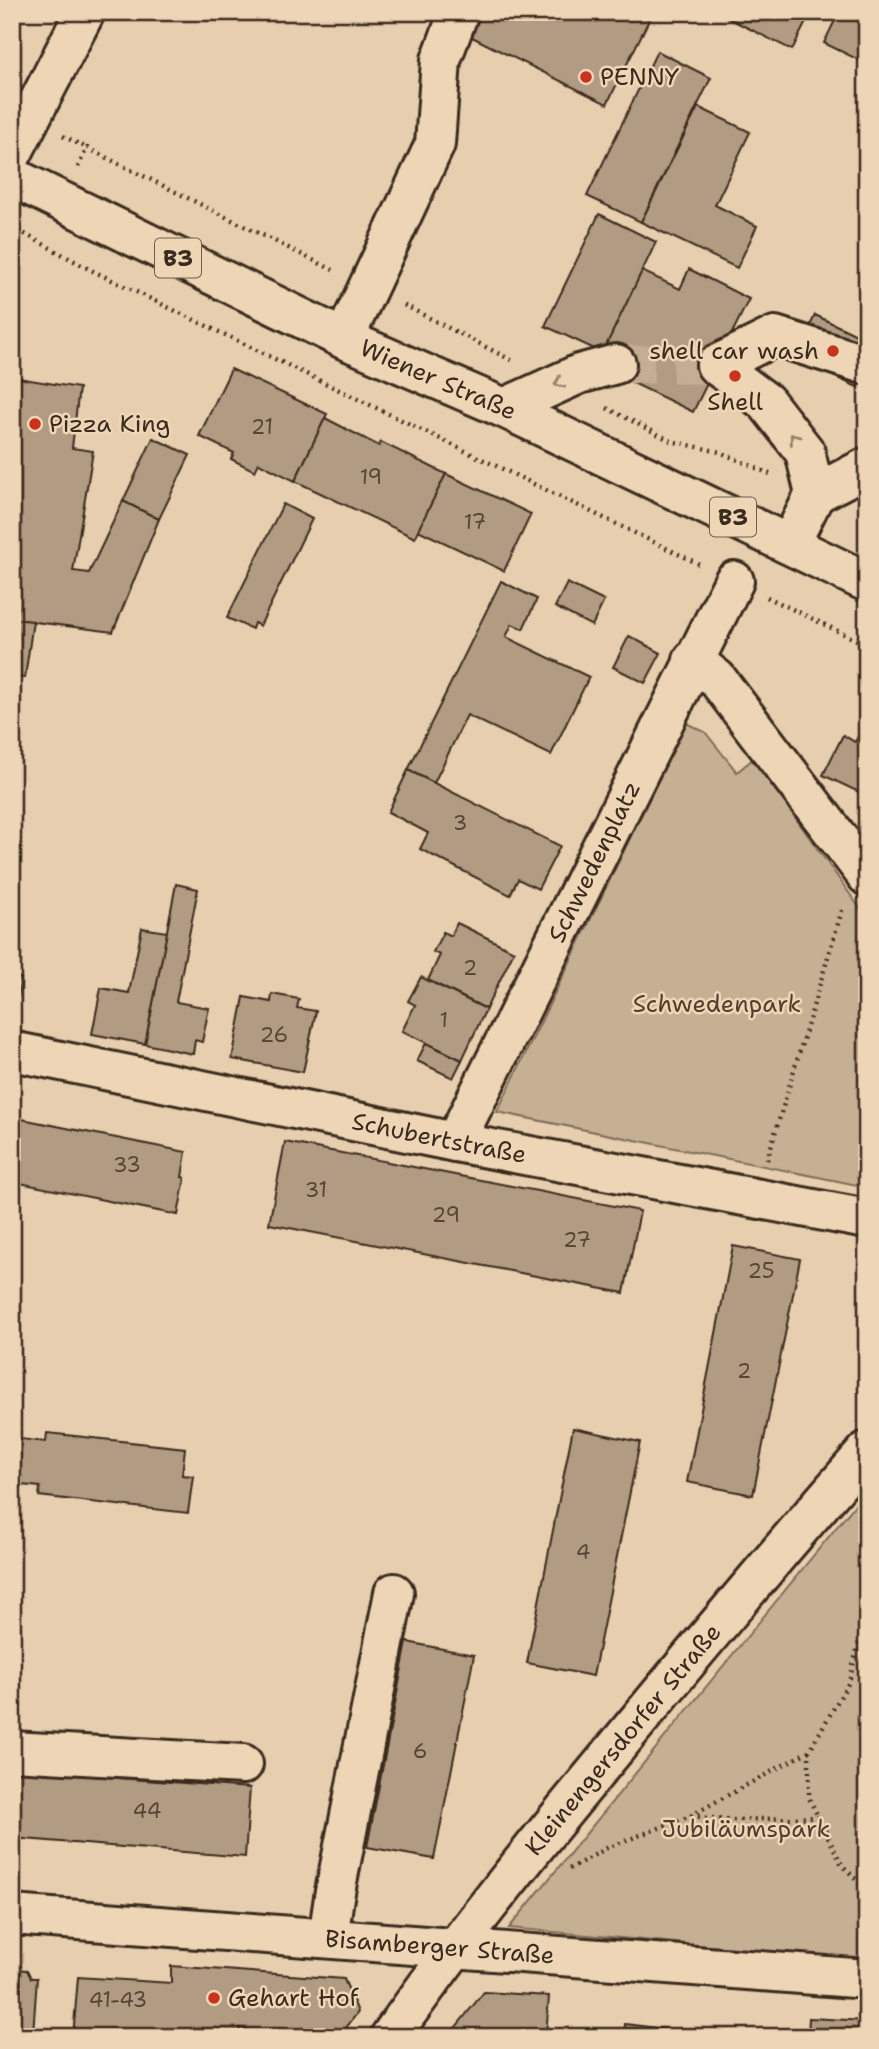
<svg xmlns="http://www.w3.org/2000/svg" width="879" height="2049" viewBox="0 0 879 2049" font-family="'Shantell Sans',sans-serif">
<rect width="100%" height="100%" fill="#e6ceaf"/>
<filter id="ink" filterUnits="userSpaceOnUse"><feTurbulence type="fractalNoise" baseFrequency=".0143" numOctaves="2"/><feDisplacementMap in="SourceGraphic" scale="14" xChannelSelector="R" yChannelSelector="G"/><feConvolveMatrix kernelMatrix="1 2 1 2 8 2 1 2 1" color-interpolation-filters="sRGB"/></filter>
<g filter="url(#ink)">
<!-- green -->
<g fill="#c6b094" stroke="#806d59" stroke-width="2">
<polygon points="686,723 705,732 737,772 753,759 867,918 867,1187 497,1112"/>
<polygon points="867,1490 867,1960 509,1928"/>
</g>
<!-- building -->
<g fill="#b19b82" stroke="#3b2a1e" stroke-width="2">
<polygon points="481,12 653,12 607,104 470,36"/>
<polygon points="716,12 811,12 792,50"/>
<polygon points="839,12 867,12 867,64 824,43"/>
<polygon points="657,51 711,78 641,222 587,196"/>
<polygon points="698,107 750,132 715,205 757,226 737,268 641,222"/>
<polygon points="599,214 656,242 603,353 545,326"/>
<polygon points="689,269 749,299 693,412 633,383 637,374 601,356 642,271 680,289"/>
<polygon points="815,315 867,340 867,366 857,387 795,359"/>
<polygon points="231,369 327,414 295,481 259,463 255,471 231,459 234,453 199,436"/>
<polygon points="12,377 79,388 72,448 93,451 73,571 89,573 123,501 159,519 113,632 12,619"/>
<polygon points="325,418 379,446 381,442 446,474 415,538 295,481"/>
<polygon points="153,438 190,455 159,519 123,501"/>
<polygon points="446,474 531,514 504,571 418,530"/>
<polygon points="283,504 312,519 260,626 254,623 252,629 227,618"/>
<polygon points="501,581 537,599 523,629 512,624 506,637 589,677 551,755 467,715 434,783 408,770"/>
<polygon points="567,583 604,601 592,626 555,607"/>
<polygon points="12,619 33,621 25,678 12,677"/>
<polygon points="629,636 661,653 645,683 613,667"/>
<polygon points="867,720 867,796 823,775 843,735 855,742"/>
<polygon points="408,770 560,846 538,889 518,879 510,895 420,849 428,833 388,812"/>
<polygon points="176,884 198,889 176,1002 209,1008 202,1042 195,1040 193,1054 145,1044"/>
<polygon points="457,923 514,951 486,1009 428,980 440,955 433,952 443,932 451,936"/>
<polygon points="142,928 167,932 145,1044 92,1034 101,988 129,993"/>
<polygon points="12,976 21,978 16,1013 12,1012"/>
<polygon points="421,977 486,1009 462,1060 402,1031 415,1005 408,1001"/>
<polygon points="272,994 299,999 297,1008 316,1011 303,1072 232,1059 244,997 271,1002"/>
<polygon points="426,1043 462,1060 453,1078 417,1061"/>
<polygon points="12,1117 186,1152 182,1177 185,1178 178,1215 20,1183 12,1188"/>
<polygon points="285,1142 640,1211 624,1293 269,1224"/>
<polygon points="733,1246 800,1259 753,1495 687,1482"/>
<polygon points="573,1428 640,1442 593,1676 527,1663"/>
<polygon points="47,1433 185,1448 182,1475 193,1476 188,1513 39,1496 40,1487 12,1484 12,1438 46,1442"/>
<polygon points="407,1642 474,1655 434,1859 367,1847"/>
<polygon points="12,1770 250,1788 245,1857 12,1838"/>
<polygon points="171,1966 344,1979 358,2012 339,2037 266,2037 264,2033 240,2028 239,2037 167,2030 166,2037 73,2037 78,1977 171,1983"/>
<polygon points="13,1969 27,1970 31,1978 37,1978 33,2034 12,2033"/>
<polygon points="484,1992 549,1996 546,2037 448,2037"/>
<polygon points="809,2018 867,2021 867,2037 808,2037"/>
<polygon points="625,2024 689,2032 689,2037 624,2037"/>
<polygon points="717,2031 751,2033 751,2037 689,2037 689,2032 717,2034"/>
</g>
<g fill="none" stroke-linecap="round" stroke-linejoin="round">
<!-- minor-tunnel -->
<polyline stroke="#c4ad92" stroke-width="38" stroke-dasharray="38 19" stroke-linecap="butt" points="616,364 716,365"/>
<defs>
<g id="minor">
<polyline points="12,154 85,12"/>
<polyline points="344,339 435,144 441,60 459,12"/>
<polyline points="504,408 579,374 616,364"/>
<polyline points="815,494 867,467"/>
<polyline points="790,544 815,494 805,452 766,402 716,365 775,336 867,365"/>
<polyline points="693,660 717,679 867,876"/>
<path id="s1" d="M12 1051 455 1142 867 1219"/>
<path id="s2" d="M455 1142 734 581"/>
<polyline points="12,1751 243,1764"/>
<path id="s3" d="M12 1915 867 1979"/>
<polyline points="328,1938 334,1897 394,1593"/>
</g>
<g id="major">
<path id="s4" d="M12 177 344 339 504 408 867 582"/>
<path id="s5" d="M390 2037C459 1939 533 1848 609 1756 694 1653 779 1551 867 1451"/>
</g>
</defs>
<!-- minor casing -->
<use href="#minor" stroke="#3b2a1e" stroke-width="44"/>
<!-- major casing -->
<use href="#major" stroke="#3b2a1e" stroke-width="44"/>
<!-- path -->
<g stroke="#3b2a1e" stroke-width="4.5" stroke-dasharray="2 5" stroke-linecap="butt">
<polyline points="63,136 87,148"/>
<polyline points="78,167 87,148 333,270"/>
<polyline points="12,227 89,269 699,564"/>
<polyline points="404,305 515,362"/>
<polyline points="607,408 671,441 720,452 770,474"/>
<polyline points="767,597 867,645"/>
<polyline points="767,1160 843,907"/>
<polyline points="867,1609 849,1682 809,1751 809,1798 842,1865 867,1890"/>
<polyline points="691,1816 734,1820 818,1817"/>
<polyline points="569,1869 607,1848 690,1816 809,1751"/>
</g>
<!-- minor -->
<use href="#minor" stroke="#edd5b5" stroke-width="38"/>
<!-- major -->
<use href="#major" stroke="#edd5b5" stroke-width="38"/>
</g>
<!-- one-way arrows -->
<defs><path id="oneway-chevron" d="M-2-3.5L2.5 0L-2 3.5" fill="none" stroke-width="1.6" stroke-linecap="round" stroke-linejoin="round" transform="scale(1.75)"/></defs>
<g stroke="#94806a">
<use href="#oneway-chevron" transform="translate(559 383) rotate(156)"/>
<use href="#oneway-chevron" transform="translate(794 438) rotate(-128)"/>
</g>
</g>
<!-- markers -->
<g fill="#c8321e" stroke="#edd5b5" stroke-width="2.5">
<circle cx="586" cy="77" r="7"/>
<circle cx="833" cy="351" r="7"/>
<circle cx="735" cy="376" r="7"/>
<circle cx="35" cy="424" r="7"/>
<circle cx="214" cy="1998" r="7"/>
</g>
<g text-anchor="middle" stroke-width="5" stroke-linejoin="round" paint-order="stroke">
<!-- number labels -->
<g font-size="21" fill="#584637">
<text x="262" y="434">21</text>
<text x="371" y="484">19</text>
<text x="475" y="529">17</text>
<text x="460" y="830">3</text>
<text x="470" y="975">2</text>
<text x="444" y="1027">1</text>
<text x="274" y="1042">26</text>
<text x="127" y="1172">33</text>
<text x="316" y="1197">31</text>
<text x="446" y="1222">29</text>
<text x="577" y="1247">27</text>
<text x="761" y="1278">25</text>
<text x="744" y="1378">2</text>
<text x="583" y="1559">4</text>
<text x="420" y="1758">6</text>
<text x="147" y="1818">44</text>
<text x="118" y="2007">41-43</text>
</g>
<!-- shield labels -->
<g fill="#edd5b5" stroke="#705d4b" stroke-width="2">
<rect x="155" y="238.5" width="46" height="39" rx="5"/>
<rect x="710" y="497.5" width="46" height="39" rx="5"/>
</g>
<g font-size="23" font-weight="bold" fill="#3b2a1e">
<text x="178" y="266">B3</text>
<text x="733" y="525">B3</text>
</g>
<!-- poi labels -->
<g font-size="24" fill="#3b2a1e" stroke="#edd5b5" text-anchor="start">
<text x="600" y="85">PENNY</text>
<text x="819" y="359" text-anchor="end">shell car wash</text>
<text x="735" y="410" text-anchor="middle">Shell</text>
<text x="49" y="432">Pizza King</text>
<text x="228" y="2006">Gehart Hof</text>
</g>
<!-- street labels -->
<g font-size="24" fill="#3b2a1e" stroke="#edd5b5">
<text dy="8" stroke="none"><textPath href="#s4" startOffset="472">Wiener Straße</textPath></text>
<text dy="8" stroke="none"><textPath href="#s2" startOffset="313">Schwedenplatz</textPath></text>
<text dy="8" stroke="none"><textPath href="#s1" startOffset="436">Schubertstraße</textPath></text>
<text dy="8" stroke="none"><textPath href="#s5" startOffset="378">Kleinengersdorfer Straße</textPath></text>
<text dy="8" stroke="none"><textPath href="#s3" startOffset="429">Bisamberger Straße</textPath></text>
</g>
<!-- park labels -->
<g font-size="24" fill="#503e30" stroke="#edd5b5">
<text x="717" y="1012">Schwedenpark</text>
<text x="746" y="1837">Jubiläumspark</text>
</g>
</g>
<!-- margin -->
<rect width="879" height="2049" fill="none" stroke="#edd5b5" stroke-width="42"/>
<rect x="21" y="21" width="837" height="2007" fill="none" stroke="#3b2a1e" stroke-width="2.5" filter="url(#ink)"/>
</svg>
